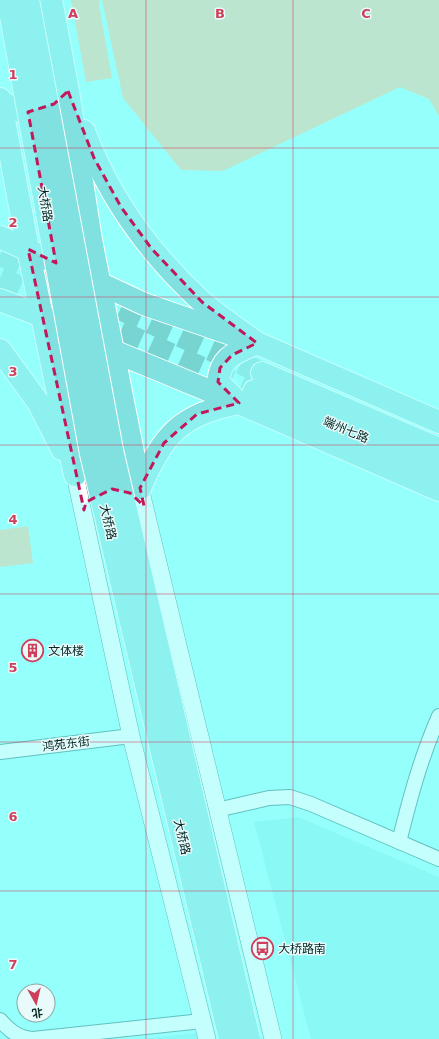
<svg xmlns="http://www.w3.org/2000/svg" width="439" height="1039" viewBox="0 0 439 1039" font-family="'DejaVu Sans','Noto Sans SC',sans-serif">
<rect width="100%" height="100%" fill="#95fffc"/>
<!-- built -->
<g fill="#7cf1ef">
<polygon points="298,817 439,877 439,1039 311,1039 254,822"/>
<polygon points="197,1033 198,1039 140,1039"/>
</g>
<!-- green -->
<g fill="#eac699">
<polygon points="71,0 100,0 99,5 112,78 86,82"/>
<polygon points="102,0 439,0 439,116 429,99 400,87 223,171 181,170 123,98"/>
<polygon points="28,526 33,563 0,567 0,530"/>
</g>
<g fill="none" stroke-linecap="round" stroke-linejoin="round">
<!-- primary-tunnel -->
<g stroke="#78d4d1" stroke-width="22" stroke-dasharray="22 11" stroke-linecap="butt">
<polyline points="0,255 262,373"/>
<polyline points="0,278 254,391"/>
</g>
<defs>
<g id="minor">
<polyline points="0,752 131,736"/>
<polyline points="217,810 269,798 290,797 311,804 439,859"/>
<path d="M399 842C410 798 421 757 439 716"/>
<path d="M0 1020C10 1031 18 1038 33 1039L202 1021"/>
</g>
<g id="tertiary">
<polyline points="75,475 131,736 207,1039"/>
<polyline points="140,488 273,1039"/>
</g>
<g id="primary">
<polyline points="51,0 68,91 91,240 140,488"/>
<polyline points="0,99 28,249 75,475"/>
<path d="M0 101C17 111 27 117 46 108"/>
<path d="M84 131C108 196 150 254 201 301 218 316 238 329 257 343 235 353 221 356 218 382L239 403"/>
<polyline points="0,237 144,304 257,343 439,422"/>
<polyline points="0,300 42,316 113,351 239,403 439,490"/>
<polyline points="0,350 38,402 62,449"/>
<polyline points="262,373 439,449"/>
<polyline points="254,391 439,470"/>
<path d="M140 488C163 435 180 414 239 403"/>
</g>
</defs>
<!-- minor casing -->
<use href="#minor" stroke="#217675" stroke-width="16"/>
<!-- tertiary casing -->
<use href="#tertiary" stroke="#217675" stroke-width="18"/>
<!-- primary casing -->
<use href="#primary" stroke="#fff" stroke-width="24"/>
<!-- minor -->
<use href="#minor" stroke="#fff" stroke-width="14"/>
<!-- tertiary -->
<use href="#tertiary" stroke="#fff" stroke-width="17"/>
<!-- primary -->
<use href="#primary" stroke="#80e1e0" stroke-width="22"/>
<defs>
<g id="primary-bridge">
<polyline points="8,0 91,454 230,1039"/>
<polyline points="28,0 112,450 249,1039"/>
</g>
</defs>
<!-- primary-bridge casing -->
<use href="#primary-bridge" stroke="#fff" stroke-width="24" stroke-linecap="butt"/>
<!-- primary-bridge -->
<use href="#primary-bridge" stroke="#80e1e0" stroke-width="22"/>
</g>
<!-- marked area -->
<path d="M0 0H439V1039H0ZM68 91 94 158 121 207 151 248 202 302 257 343 232 355 220 368 218 382 239 403 197 414 164 443 140 488 144 506 130 493 112 489 86 502 84 510 28 249 56 263 28 112 54 104Z" fill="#95fffc" fill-opacity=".55" fill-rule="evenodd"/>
<path fill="none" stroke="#c2185b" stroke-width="3" stroke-dasharray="8 5" stroke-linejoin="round" d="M68 91 94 158 121 207 151 248 202 302 257 343 232 355 220 368 218 382 239 403 197 414 164 443 140 488 144 506 130 493 112 489 86 502 84 510 28 249 56 263 28 112 54 104Z"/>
<!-- grid -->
<path fill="none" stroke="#cf3f5b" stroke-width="1" stroke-opacity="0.55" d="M146 0V1039M293 0V1039M0 148H439M0 297H439M0 445H439M0 594H439M0 742H439M0 891H439"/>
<!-- icons -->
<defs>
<symbol id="building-ring" viewBox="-11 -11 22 22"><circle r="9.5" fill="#e8fbfa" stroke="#cf3f5b" stroke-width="1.5"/><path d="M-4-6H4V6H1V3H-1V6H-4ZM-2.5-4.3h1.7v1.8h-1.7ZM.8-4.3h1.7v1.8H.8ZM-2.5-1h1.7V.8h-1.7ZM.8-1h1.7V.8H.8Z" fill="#cf3f5b"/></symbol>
<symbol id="bus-ring" viewBox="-11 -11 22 22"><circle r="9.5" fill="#e8fbfa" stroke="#cf3f5b" stroke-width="1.5"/><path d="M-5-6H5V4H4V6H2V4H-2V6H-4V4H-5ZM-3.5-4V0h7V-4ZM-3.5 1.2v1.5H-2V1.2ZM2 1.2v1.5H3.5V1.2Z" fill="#cf3f5b"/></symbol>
</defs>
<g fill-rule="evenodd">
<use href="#building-ring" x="20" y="638" width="25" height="25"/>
<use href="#bus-ring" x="250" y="936" width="25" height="25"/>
</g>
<g text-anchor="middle" stroke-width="3" stroke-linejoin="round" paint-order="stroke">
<!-- street labels -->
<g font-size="12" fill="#032625" stroke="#e8fbfa">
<text transform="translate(45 204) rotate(80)" y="4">大桥路</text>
<text transform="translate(346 430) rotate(23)" y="4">端州七路</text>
<text transform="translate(108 522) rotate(77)" y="4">大桥路</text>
<text transform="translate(66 744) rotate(-7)" y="4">鸿苑东街</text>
<text transform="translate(182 837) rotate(77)" y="4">大桥路</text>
</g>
<!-- poi labels -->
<g font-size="12" fill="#032625" stroke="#e8fbfa" text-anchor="start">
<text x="48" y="655">文体楼</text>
<text x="278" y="953">大桥路南</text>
</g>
</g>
<g font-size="13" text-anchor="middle" font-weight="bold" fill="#cf3f5b" stroke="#e8fbfa" stroke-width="3" stroke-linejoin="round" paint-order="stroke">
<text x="73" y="18">A</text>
<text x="220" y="18">B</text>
<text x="366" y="18">C</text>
<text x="13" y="79">1</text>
<text x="13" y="227">2</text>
<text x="13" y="376">3</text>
<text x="13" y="524">4</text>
<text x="13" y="672">5</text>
<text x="13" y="821">6</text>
<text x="13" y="969">7</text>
</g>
<!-- north arrow -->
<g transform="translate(36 1003) rotate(172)"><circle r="19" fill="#e8fbfa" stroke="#8ca6a5"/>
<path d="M0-3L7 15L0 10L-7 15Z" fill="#cf3f5b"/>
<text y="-6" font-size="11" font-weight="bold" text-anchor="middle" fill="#032625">北</text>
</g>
</svg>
